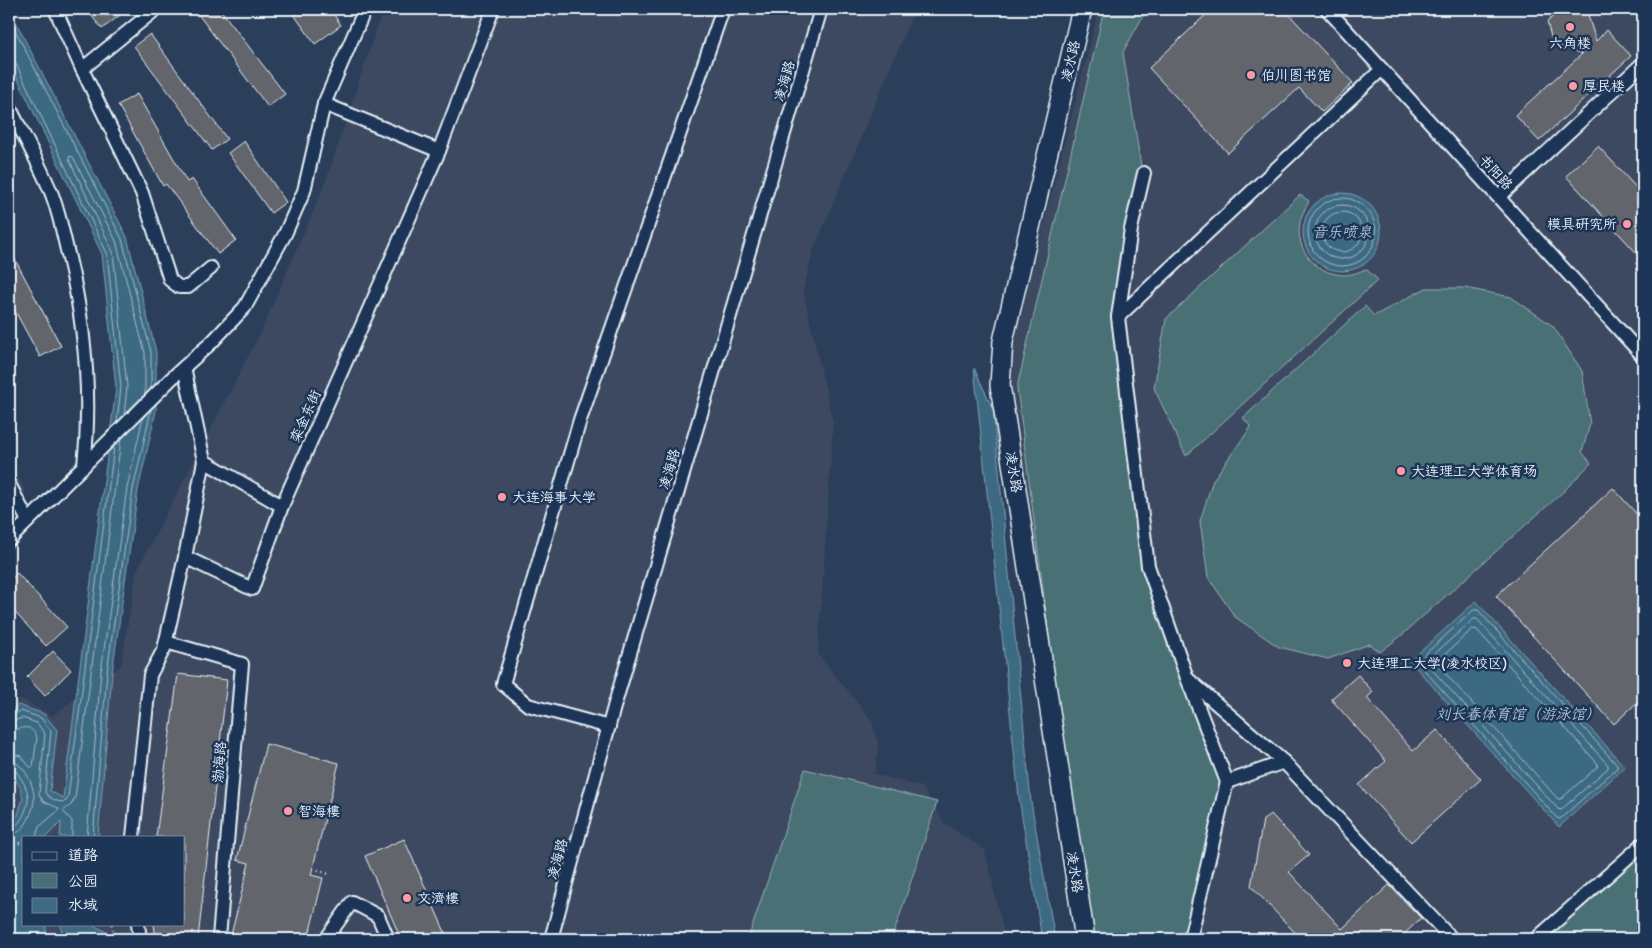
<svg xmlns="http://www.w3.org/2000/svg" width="1652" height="948" viewBox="0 0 1652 948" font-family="'Balsamiq Sans','LXGW WenKai TC',sans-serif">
<rect width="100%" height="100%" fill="#2b3f5b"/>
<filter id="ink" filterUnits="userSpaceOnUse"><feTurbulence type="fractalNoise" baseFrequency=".02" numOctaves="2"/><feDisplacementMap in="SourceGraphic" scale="10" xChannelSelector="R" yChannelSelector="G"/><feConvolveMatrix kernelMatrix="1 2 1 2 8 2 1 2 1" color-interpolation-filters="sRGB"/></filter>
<g filter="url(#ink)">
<!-- built -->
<g fill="#3c4a60" fill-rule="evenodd">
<path d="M383 9H915L813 251 803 291 833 423 818 654 872 721 879 748 874 774 922 787 944 823 985 850 1005 939H9V706L21 699 52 716 121 665 137 570 260 334 325 184ZM24 837H184V924H24Z"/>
<polygon points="1099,9 1643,9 1643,939 1092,939 1007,386 1013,343"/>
<polygon points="9,459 25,491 9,507"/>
</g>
<!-- green -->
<g fill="#487074" stroke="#98b0b6">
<polygon points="1104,9 1147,9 1123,52 1143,179 1118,317 1148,566 1227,782 1188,939 1088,939 1017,388"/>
<path d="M1300 195 1309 201C1307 206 1304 210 1302 215 1291 245 1313 274 1344 275 1351 275 1359 272 1366 269L1378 280 1186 456 1154 388 1166 319Z"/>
<polygon points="1426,288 1465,288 1511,297 1553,326 1582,371 1590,424 1582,452 1591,463 1564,491 1402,635 1380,652 1370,644 1328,659 1279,647 1235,617 1208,577 1200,521 1213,480 1251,427 1243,418 1365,306 1374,316"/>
<polygon points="805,769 937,802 892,939 748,939"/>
<polygon points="1643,854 1643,939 1547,939"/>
</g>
<!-- water -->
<g fill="#3e6a83" stroke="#82a0b2">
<polygon points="9,9 127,237 156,352 156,411 138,490 112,673 98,837 60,837 61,822 46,837 24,837 24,924 46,924 46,931 50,939 9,939 9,898 10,897 14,871 9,868 9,827 18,815 23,798 20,787 9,769 9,745 11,740 9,737 9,713 18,705 44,714 57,730 50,791 63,798 116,388 102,254 9,61"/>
<circle cx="1342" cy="232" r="39"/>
<polygon points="974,368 993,409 1031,802 1055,939 1042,939 1019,798"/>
<polygon points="1476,601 1625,767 1559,827 1410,661"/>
<polygon points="61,924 91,924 107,932 108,939 62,939"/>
</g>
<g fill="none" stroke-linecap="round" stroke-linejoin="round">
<!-- shore -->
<g stroke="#a4bbc9" stroke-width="1">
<polyline points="9,18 122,239 151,352 151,388"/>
<polyline points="9,61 13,61 16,64 107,253 121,387 117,422"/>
<circle cx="1342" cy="232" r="34"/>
<circle cx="1342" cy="232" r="27"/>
<circle cx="1342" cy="232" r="20"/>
<polyline points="124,415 127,387 113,252 69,159 70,156 73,157 116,241 145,353 145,395"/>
<polygon points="1474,610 1478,610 1617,765 1617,768 1560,819 1557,818 1418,663 1419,660"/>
<polygon points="1474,619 1477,619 1608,765 1608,768 1561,810 1558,809 1427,664 1427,661"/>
<polygon points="1473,629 1477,630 1598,764 1597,767 1561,799 1558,799 1437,664 1438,661"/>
<path d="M9 717 21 711 41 718 51 731 45 792C48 798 59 804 66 801L68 797 114 447"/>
<polyline points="9,723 22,718 37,723 45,734 39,794 43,801 58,808 59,810 39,827 36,837"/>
<path d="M9 731C22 730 28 721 37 737L33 767H30L21 756 9 753"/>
<path d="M9 761C23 761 33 783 34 796 35 810 24 835 9 836"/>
<path d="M9 767C15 768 17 772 20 777 24 783 27 789 28 796 29 807 20 828 9 829"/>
<polyline points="72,837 72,821 63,811 71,805 75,798 121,439"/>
<polyline points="87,837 101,671 127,488 143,417"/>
<polyline points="93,837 107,672 133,489 151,410"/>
</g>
</g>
<!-- building -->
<g fill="#63656d" stroke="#e8f1f8">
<polygon points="86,9 128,9 102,29"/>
<polygon points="194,9 220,9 285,94 268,107"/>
<polygon points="290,9 330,9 341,25 315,44"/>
<polygon points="1212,9 1284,9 1353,83 1322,112 1299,88 1228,153 1149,68"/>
<polygon points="1561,9 1578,9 1587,12 1596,41 1607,30 1631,56 1539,141 1515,115 1582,54 1553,44 1547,22"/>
<polygon points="150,34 227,139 212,150 134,46"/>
<polygon points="137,94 187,182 192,179 236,240 218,254 166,184 163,186 118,105"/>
<polygon points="244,141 286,202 271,213 228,153"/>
<polygon points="1598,146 1643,195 1643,260 1566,176"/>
<polygon points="9,248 61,346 40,357 9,300"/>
<polygon points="1613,488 1643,521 1643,697 1614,724 1496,596"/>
<polygon points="17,573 67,627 46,646 9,606 9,581"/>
<polygon points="53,651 71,670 45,696 27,677"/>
<polygon points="178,674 227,680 198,939 156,939 154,924 184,924 184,837 156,837"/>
<polygon points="1358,675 1373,692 1367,698 1413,751 1437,730 1481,779 1411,842 1359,785 1386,761 1331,699"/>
<polygon points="266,744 339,763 311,875 323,878 308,939 249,939 231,935 249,863 237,860"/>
<polygon points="1271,814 1309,855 1289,872 1342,929 1389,885 1421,918 1399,939 1301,939 1251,886 1263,820"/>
<polygon points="404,839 448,939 401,939 365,856"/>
</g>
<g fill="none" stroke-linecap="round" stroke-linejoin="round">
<defs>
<g id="minor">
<polyline points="55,9 82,69 142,193 170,280 179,287 188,287 211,268"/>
<polyline points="1327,9 1643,356"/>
<polyline points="82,69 156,9"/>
<polyline points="324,104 439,151"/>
<path d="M9 106C23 135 39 163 51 192 59 212 63 234 68 254 85 324 92 394 84 466"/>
<polyline points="1499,197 1643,63"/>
<polyline points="1118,317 1131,229 1144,173"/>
<polyline points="184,367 204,461 185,557 252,589 282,506 439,151 493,9"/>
<polyline points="204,461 282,506"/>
<polyline points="9,484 28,521"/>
<polyline points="9,540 173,377 212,342 245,307 285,234 304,191 324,104 365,9"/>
<polyline points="166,642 242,664 219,938 224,939"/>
<polyline points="1188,679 1284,762"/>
<polyline points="609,727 528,705 503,684 580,420 723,9"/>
<polyline points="1227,782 1284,762 1452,939"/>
<polyline points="133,837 150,675 164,649 185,557"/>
<polyline points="138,924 140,939"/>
<polyline points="326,939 352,902 378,916 388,939"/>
<polyline points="551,939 614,707 821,9"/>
<polyline points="1190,939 1227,782 1187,678 1148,566 1118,317 1381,70"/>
<polyline points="1536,939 1643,844"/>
</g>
<polyline id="secondary" points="1082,9 1003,341 1000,385 1085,939"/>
</defs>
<!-- minor casing -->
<use href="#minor" stroke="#e8f1f8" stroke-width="16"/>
<!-- secondary casing -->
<use href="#secondary" stroke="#e8f1f8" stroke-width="22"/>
<!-- path -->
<g stroke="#e8f1f8" stroke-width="2.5" stroke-dasharray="1 4" stroke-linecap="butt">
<path d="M9 785C17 799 18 803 9 817"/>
<polyline points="9,841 24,844"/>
<polyline points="313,868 331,875"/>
<polyline points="112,924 115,939"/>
</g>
<!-- minor -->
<use href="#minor" stroke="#1d3557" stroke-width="12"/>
<!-- secondary -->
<use href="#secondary" stroke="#1d3557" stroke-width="19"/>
</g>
</g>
<!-- markers -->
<g fill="#ff9aa2" stroke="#1d3557" stroke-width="2">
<circle cx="1570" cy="27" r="5"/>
<circle cx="1251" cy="75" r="5"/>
<circle cx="1573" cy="86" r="5"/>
<circle cx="1627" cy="224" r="5"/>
<circle cx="1401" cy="471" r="5"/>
<circle cx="502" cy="497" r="5"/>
<circle cx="1347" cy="663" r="5"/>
<circle cx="288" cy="811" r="5"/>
<circle cx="407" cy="898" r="5"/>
</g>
<g text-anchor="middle" stroke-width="5" stroke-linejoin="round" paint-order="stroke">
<!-- poi labels -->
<g font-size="14" fill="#e8f1f8" stroke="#1d3557" text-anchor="start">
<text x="1570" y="48" text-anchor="middle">六角楼</text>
<text x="1261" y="80">伯川图书馆</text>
<text x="1583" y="91">厚民楼</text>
<text x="1617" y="229" text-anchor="end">模具研究所</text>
<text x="1411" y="476">大连理工大学体育场</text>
<text x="512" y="502">大连海事大学</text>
<text x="1357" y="668">大连理工大学(凌水校区)</text>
<text x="298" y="816">智海樓</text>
<text x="417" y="903">文濟樓</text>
</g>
<!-- street labels -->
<g font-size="14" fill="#e8f1f8" stroke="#1d3557">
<text transform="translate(1070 61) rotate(-77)" y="5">凌水路</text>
<text transform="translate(784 81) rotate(-74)" y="5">凌海路</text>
<text transform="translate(1496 172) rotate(47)" y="5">书阳路</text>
<text transform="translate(305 416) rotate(-66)" y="5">栾金东街</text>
<text transform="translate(669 469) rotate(-74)" y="5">凌海路</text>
<text transform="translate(1014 472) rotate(81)" y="5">凌水路</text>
<text transform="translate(219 762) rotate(-85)" y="5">渤海路</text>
<text transform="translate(557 859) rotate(-75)" y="5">凌海路</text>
<text transform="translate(1075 872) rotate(81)" y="5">凌水路</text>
</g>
<!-- water labels -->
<g font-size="15" font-style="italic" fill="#acc2cf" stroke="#1d3557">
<text x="1342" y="237">音乐喷泉</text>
<text x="1518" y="719">刘长春体育馆（游泳馆）</text>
</g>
</g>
<!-- margin -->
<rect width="1652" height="948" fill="none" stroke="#1d3557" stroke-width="30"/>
<rect x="15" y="15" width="1622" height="918" fill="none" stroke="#e8f1f8" stroke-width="2" filter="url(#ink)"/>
<!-- legend -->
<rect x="22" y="836" width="162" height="90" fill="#1d3557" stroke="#6e8097"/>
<rect x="32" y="852" width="25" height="8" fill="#1d3557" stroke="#6e8097"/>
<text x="68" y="860" font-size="15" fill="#e8f1f8">道路</text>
<rect x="32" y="873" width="25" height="15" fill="#487074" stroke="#6e8097"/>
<text x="68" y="886" font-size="15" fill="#e8f1f8">公园</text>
<rect x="32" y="898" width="25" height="15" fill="#3e6a83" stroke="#6e8097"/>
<text x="68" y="910" font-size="15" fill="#e8f1f8">水域</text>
</svg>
